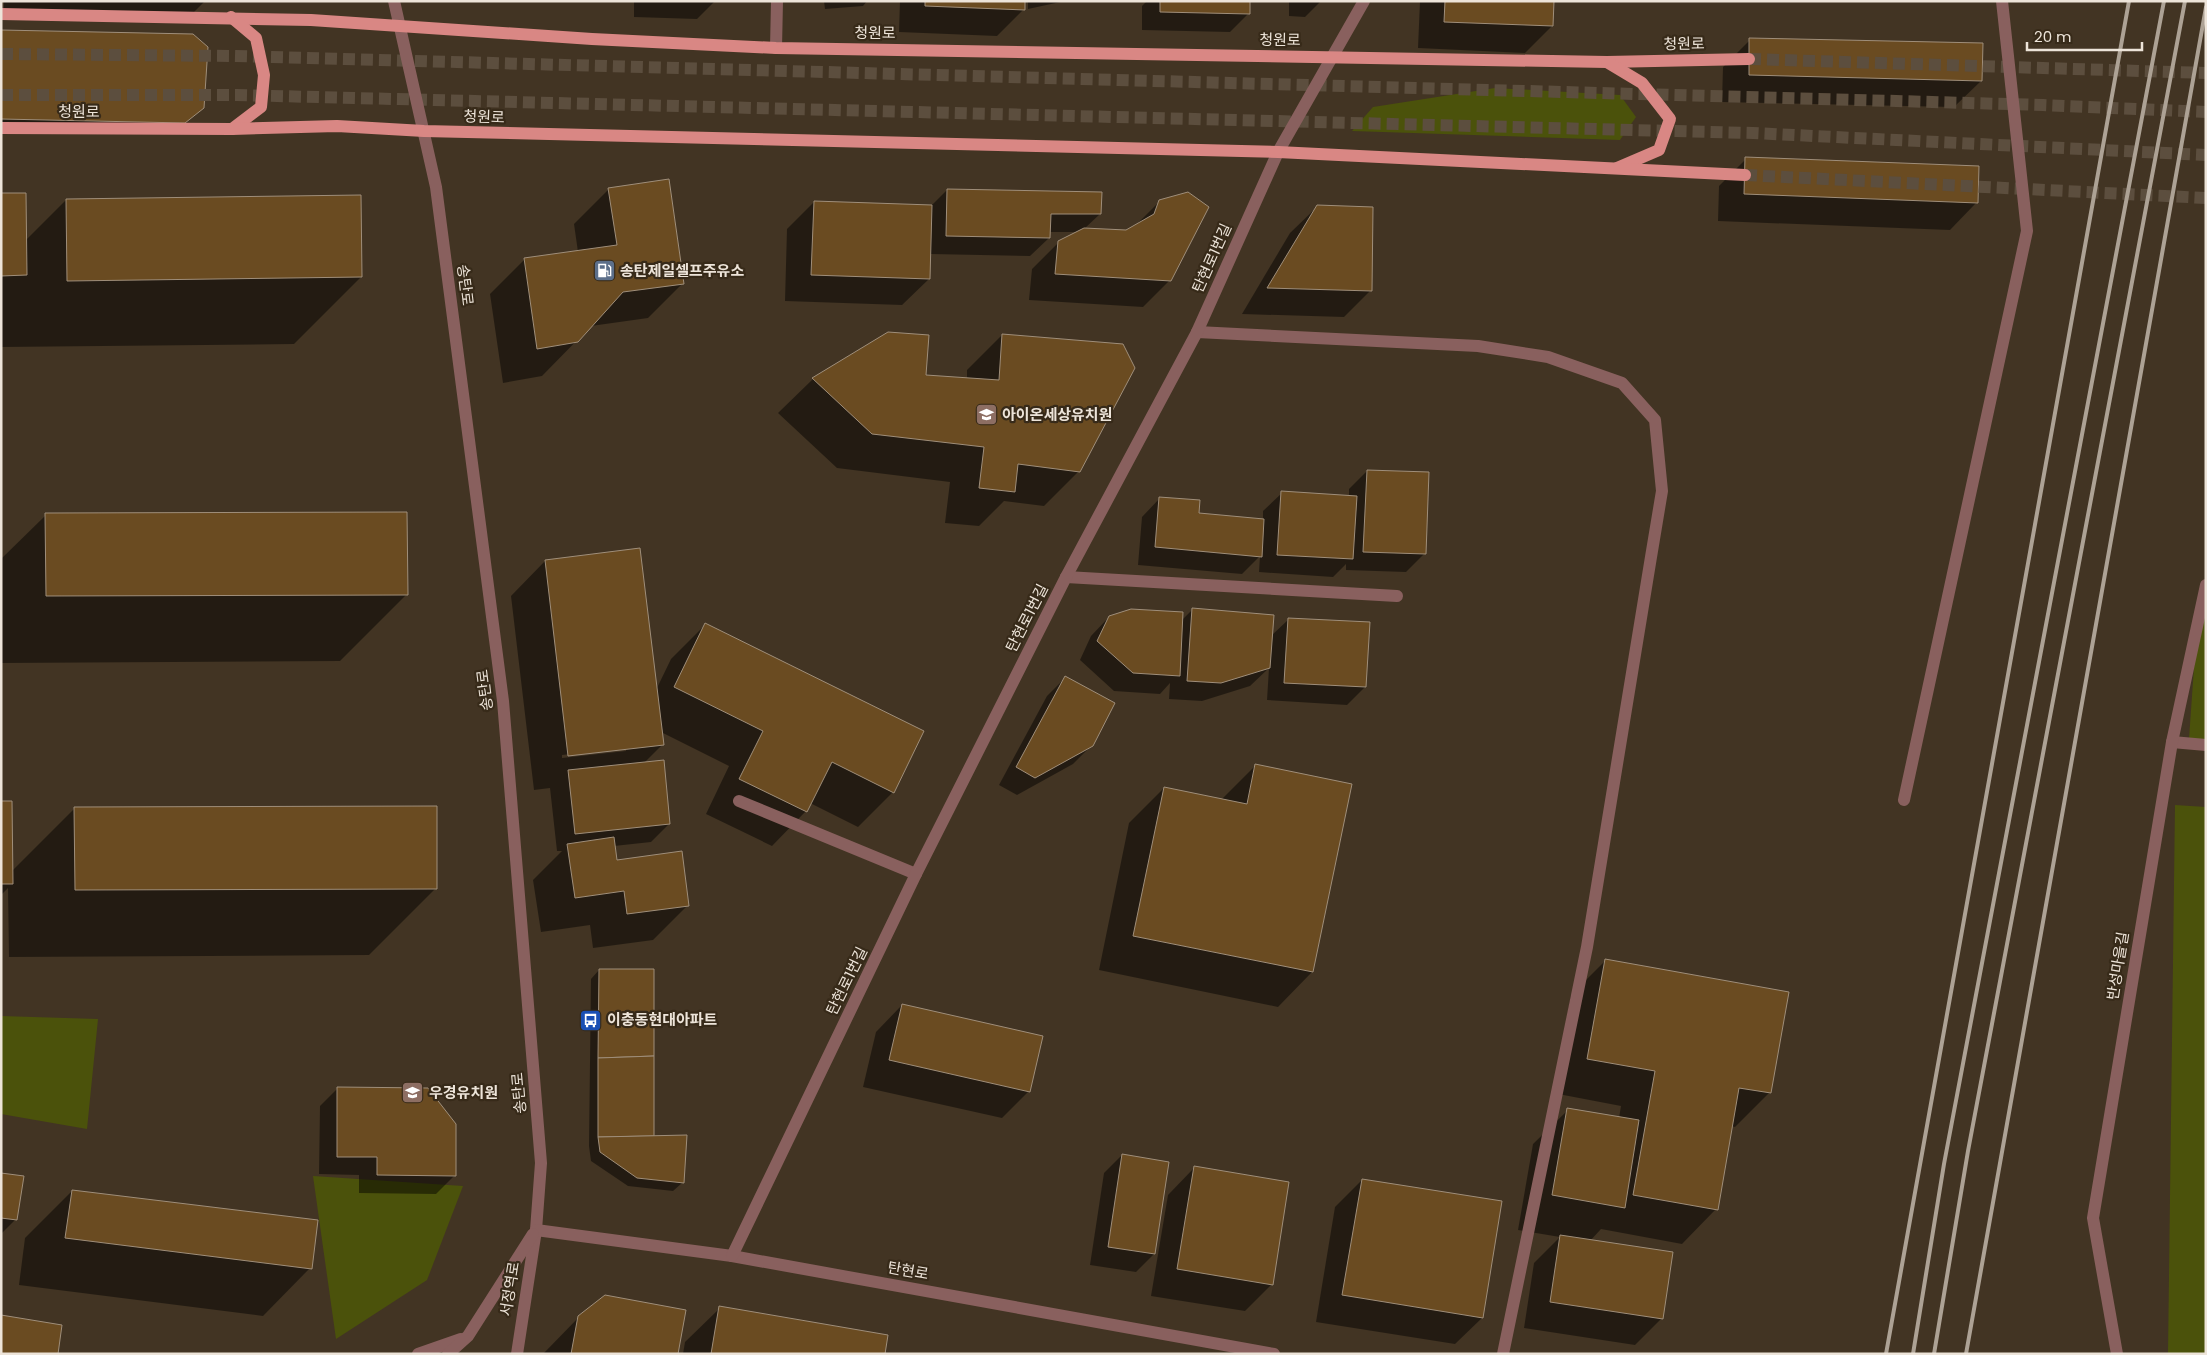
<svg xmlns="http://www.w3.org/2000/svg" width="2207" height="1355" viewBox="0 0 2207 1355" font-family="Poppins,'Noto Sans KR',sans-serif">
<rect width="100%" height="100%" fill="#423423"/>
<!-- green -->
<g fill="#4b520b">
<polygon points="1495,88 1620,95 1636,117 1620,140 1352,131 1373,107"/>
<polygon points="2206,588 2206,741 2189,739 2195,653"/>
<polygon points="2175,805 2206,807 2206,1354 2168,1354"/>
<polygon points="1,1016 98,1019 87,1129 1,1114"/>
<polygon points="313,1176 463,1186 427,1280 336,1339"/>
</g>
<!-- shadow -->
<g fill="#0007" fill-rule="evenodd">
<polygon points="4,1 205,1 193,13 4,9"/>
<polygon points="634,1 715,1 697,19 634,17"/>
<polygon points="824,1 867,1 863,6 825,9"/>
<polygon points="900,1 1024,1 1024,9 997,36 899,32"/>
<polygon points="1028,1 1065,1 1028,9"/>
<polygon points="1147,1 1249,1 1248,14 1230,32 1142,30 1142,6"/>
<polygon points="1289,1 1321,1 1305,17 1289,16"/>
<polygon points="1420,1 1553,1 1552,26 1525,53 1418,48"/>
<polygon points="1,31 202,108 175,132 1,127"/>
<polygon points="1750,40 1981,81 1954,107 1722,102 1723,67"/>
<polygon points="1746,159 1976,203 1950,230 1718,221 1719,186"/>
<polygon points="609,189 683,283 648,318 591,326 542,376 503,383 490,294 525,259 578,252 574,224"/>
<polygon points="947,190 1100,214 1084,229 1126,232 1134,227 1160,201 1170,280 1143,307 1029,300 1032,269 1059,242 1079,232 1049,232 1049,238 1030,256 930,254 929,279 902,305 785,301 787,229 814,202 931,206"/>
<polygon points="1,194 25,241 66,200 361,277 294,344 1,347"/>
<polygon points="1318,206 1371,290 1344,317 1242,314 1290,233"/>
<polygon points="888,333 925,376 967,379 967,370 1002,335 1079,471 1044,506 1004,501 979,526 945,523 950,482 837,468 778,413 813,379"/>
<polygon points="1367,471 1424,554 1406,572 1346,570 1346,564 1333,577 1259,572 1260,556 1242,574 1138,565 1142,517 1160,498 1198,514 1263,520 1263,511 1282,493 1349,497 1349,489"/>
<polygon points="46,515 407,594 340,661 1,663 1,559"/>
<path d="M545 561 656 690 671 659 706 624 893 792 858 827 810 803 806 811 772 846 706 814 729 766 661 732 662 745 644 763 669 824 651 842 614 846 616 861 688 905 653 940 593 948 590 925 541 932 533 880 562 851H557L550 788 534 790 511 596ZM626 748V751L562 758V755Z"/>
<polygon points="1193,609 1271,636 1289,619 1365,687 1347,705 1267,700 1269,668 1250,686 1202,701 1169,699 1170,683 1160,694 1114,691 1080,660 1091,636 1109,617 1181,621"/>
<polygon points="1065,678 1092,745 1073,764 1017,795 999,785 1047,696"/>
<polygon points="1255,766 1351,785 1312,972 1278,1007 1099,970 1129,823 1164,788 1221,800"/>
<polygon points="1,802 12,871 75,808 436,888 369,955 9,957 8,888 1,895"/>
<polygon points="1606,960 1770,1092 1735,1127 1731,1126 1716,1209 1682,1244 1601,1229 1590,1241 1662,1318 1635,1345 1524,1328 1534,1263 1560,1237 1518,1230 1533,1144 1568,1110 1619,1118 1621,1106 1553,1093 1571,995"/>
<polygon points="599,970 653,1137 682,1183 673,1191 628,1186 591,1161 589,1146 591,979"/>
<polygon points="902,1005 1029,1091 1002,1118 863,1087 876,1032"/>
<polygon points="338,1088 455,1175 436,1194 359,1193 359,1175 319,1174 320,1106"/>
<polygon points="1122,1155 1154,1254 1136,1272 1090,1265 1104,1173"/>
<polygon points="1194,1168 1272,1284 1245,1311 1151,1296 1168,1195"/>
<polygon points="1,1174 16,1219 1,1234"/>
<polygon points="1362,1180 1482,1318 1455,1344 1316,1322 1335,1207"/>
<polygon points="72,1191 310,1268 263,1316 19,1285 25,1238"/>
<polygon points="720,1308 884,1354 683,1354 685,1342"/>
<polygon points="579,1317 677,1354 543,1354"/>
</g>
<!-- building -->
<g fill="#6a4b21" stroke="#9f8e7a">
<polygon points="925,1 1025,1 1025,10 925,6"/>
<polygon points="1160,1 1250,1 1250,14 1160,12"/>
<polygon points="1445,1 1554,1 1553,26 1444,22"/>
<polygon points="1,30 193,34 208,47 204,108 185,123 1,119"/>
<polygon points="1749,38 1983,43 1982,81 1749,75"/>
<polygon points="1745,157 1979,166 1978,203 1744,194"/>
<polygon points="669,179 684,284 623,292 578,342 537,349 524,258 617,245 608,188"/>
<polygon points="947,189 1102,192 1101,214 1051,214 1050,238 946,236"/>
<polygon points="1188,192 1209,207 1171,281 1055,274 1058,241 1084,228 1126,230 1154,214 1159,200"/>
<polygon points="1,193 26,193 27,275 1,276"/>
<polygon points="361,195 362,277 67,281 66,199"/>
<polygon points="814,201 932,205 930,279 811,275"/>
<polygon points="1317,205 1373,207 1372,291 1267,288"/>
<polygon points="888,332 929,335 926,375 999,380 1002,334 1123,344 1135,368 1080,472 1018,464 1015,492 979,488 984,447 872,434 812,378"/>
<polygon points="1367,470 1429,472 1426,554 1363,552"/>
<polygon points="1281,491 1357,496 1353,559 1277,555"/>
<polygon points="1159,497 1200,500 1199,513 1264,519 1262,557 1155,547"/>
<polygon points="407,512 408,595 46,596 45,513"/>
<polygon points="640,548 664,745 568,756 545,560"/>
<polygon points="1192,608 1274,615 1270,668 1221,683 1187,681"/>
<polygon points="1131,609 1183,612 1180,676 1133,673 1097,641 1109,616"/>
<polygon points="1288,618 1370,622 1366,687 1284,683"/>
<polygon points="705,623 924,731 894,793 832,762 807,812 739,779 763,731 674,687"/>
<polygon points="1065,676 1115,703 1093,746 1035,778 1016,767"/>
<polygon points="664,760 670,824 575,834 568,770"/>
<polygon points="1255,764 1352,784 1313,972 1133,936 1164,787 1247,804"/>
<polygon points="1,801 12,801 13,884 1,884"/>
<polygon points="437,806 437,889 75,890 74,807"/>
<polygon points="614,837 617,860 682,851 689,906 627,914 624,891 575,898 567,844"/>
<polygon points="1605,959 1789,992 1771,1093 1739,1088 1718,1210 1633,1195 1655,1071 1587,1059"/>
<polygon points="599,969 654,969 654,1056 598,1058"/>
<polygon points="902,1004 1043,1036 1030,1092 889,1060"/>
<polygon points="654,1056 654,1136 598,1137 598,1058"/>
<polygon points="337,1087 428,1088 456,1124 456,1176 377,1175 377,1157 337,1157"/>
<polygon points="1567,1108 1639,1120 1625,1208 1552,1195"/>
<polygon points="687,1135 684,1183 637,1178 600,1152 598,1137"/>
<polygon points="1122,1154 1169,1162 1155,1254 1108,1247"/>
<polygon points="1194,1166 1289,1182 1273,1285 1177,1269"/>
<polygon points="1,1173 24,1176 17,1220 1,1218"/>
<polygon points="1362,1179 1502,1201 1483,1318 1342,1295"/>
<polygon points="72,1190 318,1220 312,1269 65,1238"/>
<polygon points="1560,1235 1673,1252 1663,1319 1550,1302"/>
<polygon points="605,1295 686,1310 678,1354 571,1354 578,1316"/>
<polygon points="719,1306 888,1335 885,1354 711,1354"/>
<polygon points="1,1315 62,1325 58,1354 1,1354"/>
</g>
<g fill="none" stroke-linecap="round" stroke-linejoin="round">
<!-- major-tunnel -->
<g stroke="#5c4e3e" stroke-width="12" stroke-dasharray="12 6" stroke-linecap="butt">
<polyline points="1,54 234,56 2043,105 2206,112"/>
<polyline points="1749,59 2206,73"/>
<polyline points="1,95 236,95 1753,133 2206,155"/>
<polyline points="1745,175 2206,198"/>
</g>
<!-- minor -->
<g stroke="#89605e" stroke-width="12">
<polyline points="394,1 436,187 503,701 541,1163 536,1230 517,1354"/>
<polyline points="776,48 777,1"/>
<polyline points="1197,332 1478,346 1548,357 1622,383 1655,420 1662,491 1651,557 1587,947 1503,1354"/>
<polyline points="1066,577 1397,596"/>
<polyline points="2172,742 2206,745"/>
<polyline points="1904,800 2027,231 2002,1"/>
<polyline points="739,801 916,874"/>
<polyline points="536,1230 732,1256 1274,1354"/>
<polyline points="732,1256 916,874 1066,577 1197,332 1278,152 1364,1"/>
<polyline points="418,1354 461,1339"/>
<polyline points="448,1354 468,1336 533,1234"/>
<polyline points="2117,1354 2093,1218 2172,742 2206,585"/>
</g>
<!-- major -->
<g stroke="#d98784" stroke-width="12">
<polyline points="1,14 311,20 592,39 776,48 1607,62 1749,59"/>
<polyline points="231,17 256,38 264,75 261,107 232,129"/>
<polyline points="1607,62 1642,83 1670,119 1659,150 1617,168"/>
<polyline points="1,128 232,129 337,126 424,131 1278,152 1745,175"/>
</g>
<!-- rail -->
<g stroke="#ada295" stroke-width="4">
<polyline points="1886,1354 2129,1"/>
<polyline points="1913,1354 1944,1164 2164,1"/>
<polyline points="1934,1354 1968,1151 2185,1"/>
<polyline points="1966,1354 2206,7"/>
</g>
</g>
<!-- icons -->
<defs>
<symbol id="fuel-square" viewBox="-11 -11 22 22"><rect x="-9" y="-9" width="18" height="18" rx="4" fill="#5c6f8a" stroke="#372a19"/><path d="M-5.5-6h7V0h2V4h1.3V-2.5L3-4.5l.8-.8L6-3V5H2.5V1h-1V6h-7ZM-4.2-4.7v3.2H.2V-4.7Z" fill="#fff"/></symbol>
<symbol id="school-square" viewBox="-11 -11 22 22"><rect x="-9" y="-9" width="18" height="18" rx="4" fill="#8d6e63" stroke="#372a19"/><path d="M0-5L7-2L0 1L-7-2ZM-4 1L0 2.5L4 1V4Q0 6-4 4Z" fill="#fff"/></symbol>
<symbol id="bus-square" viewBox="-11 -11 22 22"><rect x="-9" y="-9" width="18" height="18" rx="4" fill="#1a4fb4" stroke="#372a19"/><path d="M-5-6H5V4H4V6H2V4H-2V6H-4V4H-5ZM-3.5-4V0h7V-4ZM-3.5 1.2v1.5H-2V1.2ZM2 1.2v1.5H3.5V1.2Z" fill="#fff"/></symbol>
</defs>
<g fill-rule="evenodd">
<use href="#fuel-square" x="592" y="258" width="25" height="25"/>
<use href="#school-square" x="974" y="402" width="25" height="25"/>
<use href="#bus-square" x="578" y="1008" width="25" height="25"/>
<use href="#school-square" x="400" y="1080" width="25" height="25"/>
</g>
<g text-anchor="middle" stroke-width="4.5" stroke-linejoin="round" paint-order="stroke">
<!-- street labels -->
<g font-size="15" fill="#ede4d9" stroke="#372a19">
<text transform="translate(875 33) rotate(1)" y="5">청원로</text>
<text transform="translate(1280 40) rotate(1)" y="5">청원로</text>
<text transform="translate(1684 44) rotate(-1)" y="5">청원로</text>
<text x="79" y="117">청원로</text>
<text transform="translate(484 117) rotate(2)" y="5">청원로</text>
<text transform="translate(1212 258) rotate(-66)" y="5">탄현로1번길</text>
<text transform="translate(465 285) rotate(83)" y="5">송탄로</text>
<text transform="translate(1027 618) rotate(-63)" y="5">탄현로1번길</text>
<text transform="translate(485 690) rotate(-97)" y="5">송탄로</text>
<text transform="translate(2118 966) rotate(-81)" y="5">반성마을길</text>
<text transform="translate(847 981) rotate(-64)" y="5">탄현로1번길</text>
<text transform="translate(519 1093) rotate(-95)" y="5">송탄로</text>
<text transform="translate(908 1271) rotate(10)" y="5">탄현로</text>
<text transform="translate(510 1289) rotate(-81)" y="5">서정역로</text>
</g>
<!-- poi labels -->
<g font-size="15" font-weight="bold" fill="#ede4d9" stroke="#372a19" text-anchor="start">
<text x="620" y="276">송탄제일셀프주유소</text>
<text x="1002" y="420">아이온세상유치원</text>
<text x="607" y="1025">이충동현대아파트</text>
<text x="429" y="1098">우경유치원</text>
</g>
</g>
<!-- border -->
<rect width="2207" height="1355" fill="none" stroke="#ede4d9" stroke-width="5"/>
<!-- scale -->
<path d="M2027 42v8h115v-8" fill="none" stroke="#ede4d9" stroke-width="2.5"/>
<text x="2034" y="42" font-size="15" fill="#ede4d9" stroke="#372a19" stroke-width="4" paint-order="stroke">20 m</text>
</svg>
